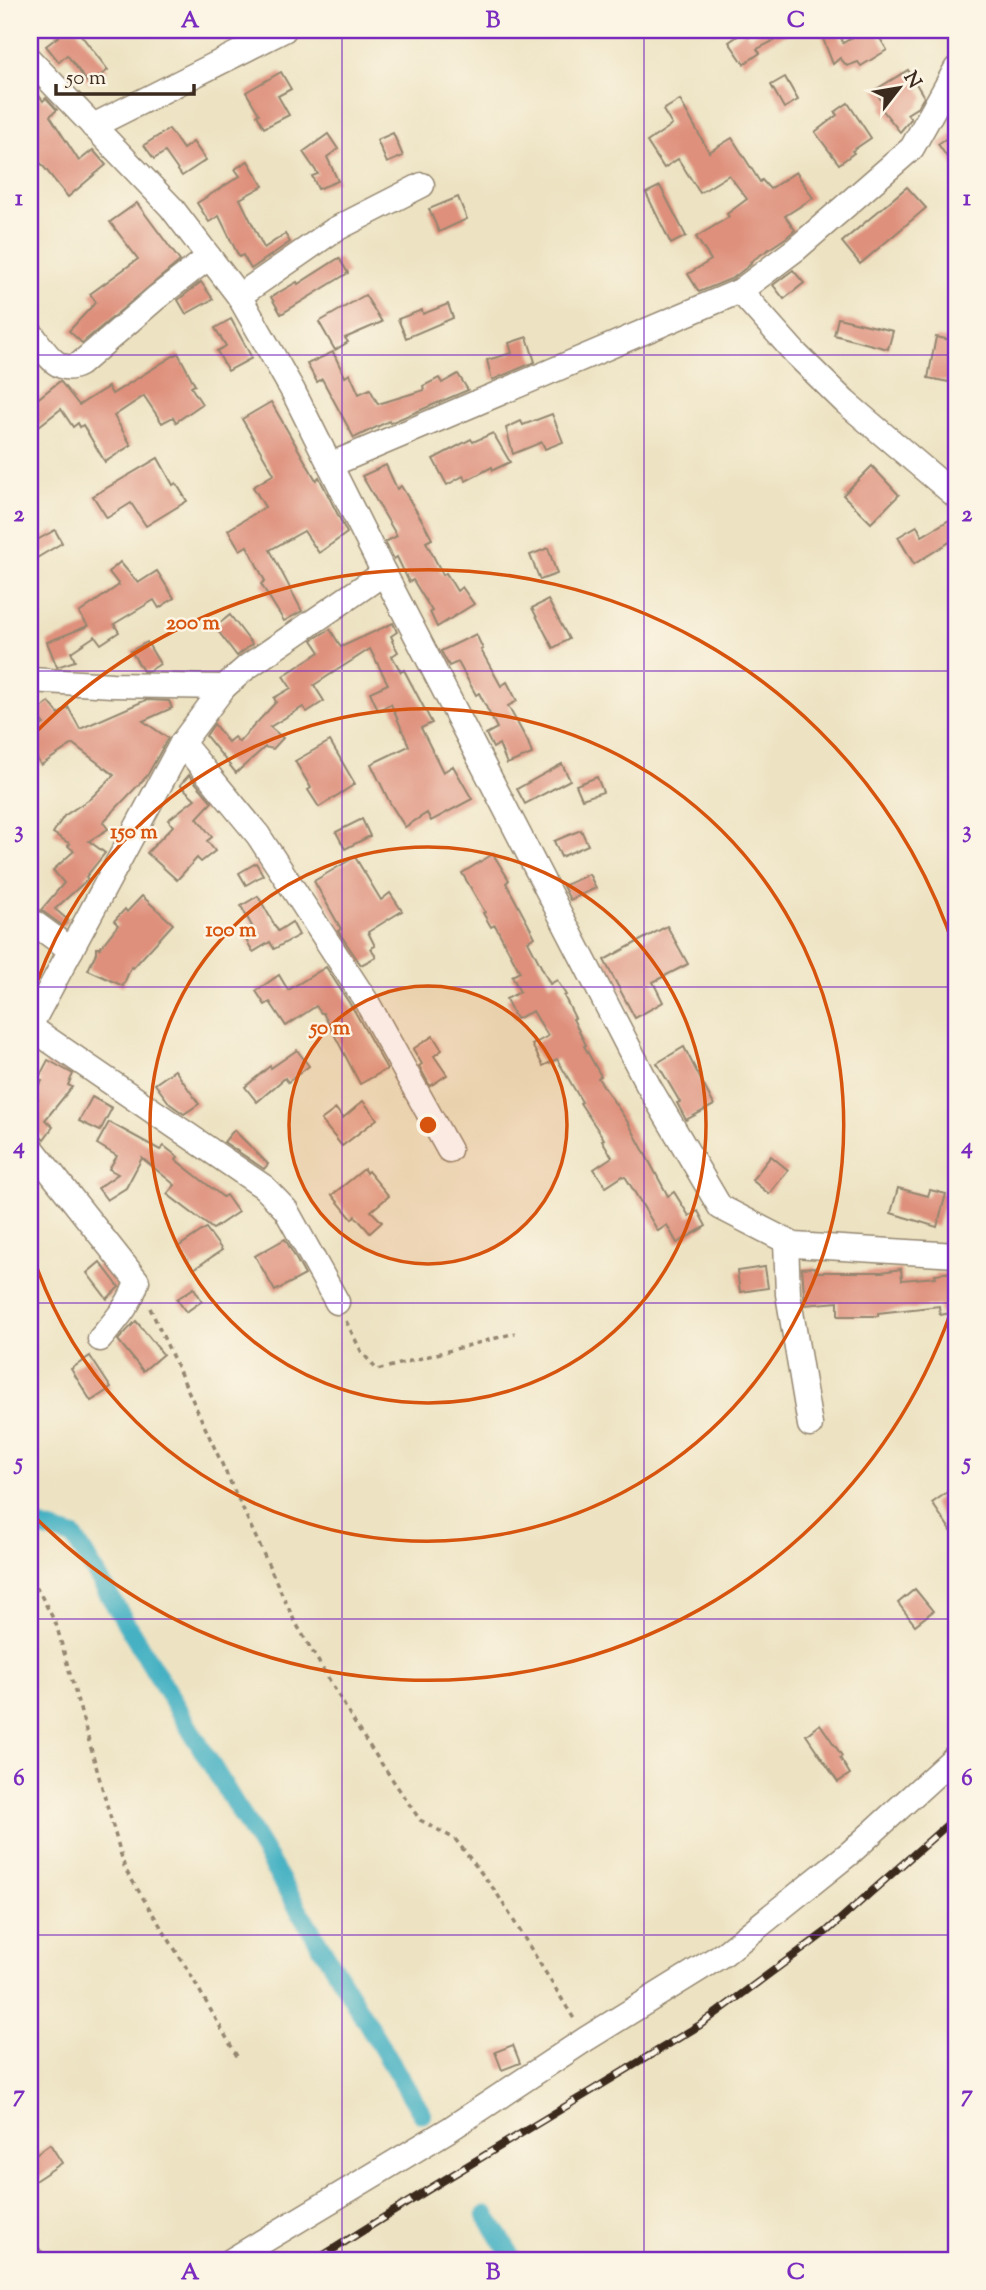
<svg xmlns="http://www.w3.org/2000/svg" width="986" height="2290" viewBox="0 0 986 2290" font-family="'Sorts Mill Goudy',serif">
<rect width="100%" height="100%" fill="#fcf5e5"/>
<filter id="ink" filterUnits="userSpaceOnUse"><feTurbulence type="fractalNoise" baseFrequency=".0143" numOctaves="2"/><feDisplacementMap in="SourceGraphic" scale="14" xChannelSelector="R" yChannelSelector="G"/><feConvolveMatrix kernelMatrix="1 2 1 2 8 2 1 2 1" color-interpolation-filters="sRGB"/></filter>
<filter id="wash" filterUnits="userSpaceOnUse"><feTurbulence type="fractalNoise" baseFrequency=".00686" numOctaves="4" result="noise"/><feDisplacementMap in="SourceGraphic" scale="28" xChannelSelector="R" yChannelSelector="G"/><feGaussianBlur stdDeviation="1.57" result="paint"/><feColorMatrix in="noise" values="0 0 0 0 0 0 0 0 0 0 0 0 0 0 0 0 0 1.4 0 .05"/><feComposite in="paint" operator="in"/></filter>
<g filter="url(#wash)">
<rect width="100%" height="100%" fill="#ede3c3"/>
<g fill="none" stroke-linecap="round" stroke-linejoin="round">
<!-- canal -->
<g stroke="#45b1c3" stroke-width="19">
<polyline points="30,1524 74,1537 422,2114"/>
<polyline points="486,2215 514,2260"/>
</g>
</g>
<g id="blocks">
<!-- building -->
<g fill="#de907c">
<polygon points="54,30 77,30 108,70 89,84 67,55 59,62 46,46 59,36"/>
<polygon points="763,30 795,30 757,49 760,53 744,64 729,42 745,31 749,37"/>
<polygon points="838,30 843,43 865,30 875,30 887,50 861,66 858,62 847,66 840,58 833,64 822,36"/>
<polygon points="908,70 924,97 918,107 907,114 911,119 900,132 881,108 884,105 875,90"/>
<polygon points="281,72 291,89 278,96 289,115 264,128 257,115 259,114 246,92"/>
<polygon points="785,77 798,100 784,108 771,85"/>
<polygon points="30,83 43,101 46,98 57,110 50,116 79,161 93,150 106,165 68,197 30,150 30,142 38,136 30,127"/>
<polygon points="680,100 709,152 732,138 760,182 762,180 770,189 796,172 813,198 785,216 795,230 787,237 750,262 751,264 733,278 699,292 688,274 711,260 696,237 729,217 727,214 747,199 729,175 700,193 678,159 664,168 647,142 672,125 663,110"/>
<polygon points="848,103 871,138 852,151 854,153 839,164 815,132 837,115 835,112"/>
<polygon points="169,129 183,149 193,142 206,160 182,176 165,152 154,159 144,145"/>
<polygon points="956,132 956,170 938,144"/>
<polygon points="393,133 403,156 387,163 377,140"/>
<polygon points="328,134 338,149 327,157 338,181 318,189 312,176 318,174 303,152"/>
<polygon points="248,161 263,186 240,199 264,248 285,234 290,242 251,269 243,255 239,257 219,216 209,222 197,203 240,176 235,169"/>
<polygon points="660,186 686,236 671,244 646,193"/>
<polygon points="907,187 926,208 860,264 842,242"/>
<polygon points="458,197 467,219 439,232 429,209"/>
<polygon points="137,203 180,261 82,343 69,331 96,302 90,294 138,259 110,222"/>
<polygon points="339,258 348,273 281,314 271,297 297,282 298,284"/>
<polygon points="793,270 804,283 784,299 773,285"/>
<polygon points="201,282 213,299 186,314 178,300"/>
<polygon points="365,295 382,322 345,338 348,342 335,350 319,322"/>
<polygon points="448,304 453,318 406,338 398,319 422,310 423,314"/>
<polygon points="838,318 893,331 888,349 834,335"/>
<polygon points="231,319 252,358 228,371 217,351 226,346 215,328"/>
<polygon points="527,337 535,362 492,380 487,360 512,353 509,343"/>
<polygon points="936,337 956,341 949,382 928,378"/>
<polygon points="333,352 345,377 350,374 359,394 370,389 378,404 424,390 423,386 439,378 442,383 458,374 468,390 390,423 389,421 354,438 322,379 317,382 307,364"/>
<polygon points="178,353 195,385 191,387 202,404 176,422 173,417 162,423 144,396 114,416 131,445 105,462 83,425 80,427 78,423 73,427 61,409 30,433 30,405 60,381 79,405 108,387 112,394"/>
<polygon points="271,402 316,480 319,477 347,533 319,553 304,531 270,550 302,611 284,621 261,584 265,581 247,546 240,550 228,530 265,507 253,487 274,474 242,419"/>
<polygon points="552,414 563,442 545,449 542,442 513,454 506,428 521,421 523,425"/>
<polygon points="493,433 510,462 493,470 492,467 466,481 463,476 447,485 433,459 471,439 473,442"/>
<polygon points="158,458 173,485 176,483 187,501 146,526 131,503 107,518 93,496"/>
<polygon points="386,465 397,489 401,486 423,522 432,539 426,542 443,575 446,573 457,591 462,587 474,604 437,627 430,612 432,611 413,580 409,582 397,557 394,559 385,542 397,536 362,476"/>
<polygon points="872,466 899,495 871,523 843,495"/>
<polygon points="956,516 956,538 914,564 898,537 917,526 922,536"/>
<polygon points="55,530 62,543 30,562 30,544"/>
<polygon points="548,548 557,574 540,580 530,555"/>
<polygon points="120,562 138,583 157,571 174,598 159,608 154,600 114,624 119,632 101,644 95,636 71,652 75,661 57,667 47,642 88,626 79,613 119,585 109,572"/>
<polygon points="548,600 569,639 553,648 532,608"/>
<polygon points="230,615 252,644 237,656 215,627"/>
<polygon points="393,623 397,632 391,636 393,640 392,641 398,652 392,656 401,672 404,670 432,723 421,728 443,772 453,766 472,799 431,821 427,813 405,827 390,803 371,764 409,746 391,704 378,710 370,692 388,684 370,649 314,685 324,701 307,712 303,707 270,727 283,738 273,749 265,747 236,773 206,736 214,724 228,742 234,737 239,742 276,702 274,698 291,688 283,676 320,652 312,640 330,629 341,647"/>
<polygon points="476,634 483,649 481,650 501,686 507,682 517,701 508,706 528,742 532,754 507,764 499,744 493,748 486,734 497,728 479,693 476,695 458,662 449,666 441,651"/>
<polygon points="147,642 160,664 149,671 143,671 131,651"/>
<polygon points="146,700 169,701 172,708 143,721 168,738 147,776 103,822 108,829 89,841 105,853 86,877 88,879 55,909 68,920 63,926 41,910 64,883 53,870 74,851 68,846 70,844 53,833 64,816 91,798 114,775 73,744 41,765 30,747 30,733 44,724 35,714 49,702 59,714 68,707 80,729"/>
<polygon points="330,741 355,784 319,807 308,790 311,788 295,761"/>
<polygon points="562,764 570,780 525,804 517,789"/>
<polygon points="189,775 212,802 197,818 212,837 207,841 215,851 201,862 197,858 177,880 147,853 173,826 168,820 195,799 180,785"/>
<polygon points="597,777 603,792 582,799 576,785"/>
<polygon points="362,819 370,836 345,849 336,832"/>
<polygon points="581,830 588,845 561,857 554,841"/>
<polygon points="493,854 509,880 506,883 535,937 528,941 550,984 557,980 566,995 564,996 575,1018 573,1019 586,1045 584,1046 601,1076 598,1078 629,1124 668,1196 674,1192 689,1216 698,1211 706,1226 677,1243 667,1225 658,1231 626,1178 623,1176 606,1187 594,1169 612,1157 602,1140 604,1139 580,1103 582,1102 557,1059 543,1066 532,1045 548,1036 533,1011 516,1019 506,999 520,992 512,976 520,972 495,925 491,927 483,913 485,912 462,873"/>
<polygon points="355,857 381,900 390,893 402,911 368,932 375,946 371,948 376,957 361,965 338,931 341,929 314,881"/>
<polygon points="256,863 263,875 246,885 239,873"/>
<polygon points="589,874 596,888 570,900 563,886"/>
<polygon points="142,896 173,924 133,968 131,967 123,986 88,970 96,953 96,948 100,948 118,925 114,921 125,909 127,912"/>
<polygon points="258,896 278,931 292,922 299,935 274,949 270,942 253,952 244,936 254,930 241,906"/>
<polygon points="667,926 688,964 653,982 663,1002 635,1018 604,960"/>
<polygon points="326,967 355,1012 387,1069 360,1084 323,1013 321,1013 316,1006 286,1026 270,1002 265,1005 256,991 279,975 288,990"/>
<polygon points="433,1036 442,1050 434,1056 447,1075 430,1086 419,1066 422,1064 413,1049"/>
<polygon points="684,1047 714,1105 686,1120 677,1103 680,1102 657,1063"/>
<polygon points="297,1050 309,1066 288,1082 285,1078 257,1102 245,1087 270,1066 271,1068"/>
<polygon points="48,1060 73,1074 68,1085 72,1087 45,1120 53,1127 44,1139 36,1132 30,1131 30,1107 38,1099 31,1094 42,1081 38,1079"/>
<polygon points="175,1070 199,1104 184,1114 170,1104 155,1084"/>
<polygon points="92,1097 112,1108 100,1131 79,1121"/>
<polygon points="363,1101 377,1119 342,1146 321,1120 336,1109 343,1118"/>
<polygon points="109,1122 160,1150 164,1146 178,1157 176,1160 223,1197 226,1195 238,1212 213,1229 167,1194 175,1185 142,1158 126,1188 107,1200 98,1188 118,1174 109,1169 117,1156 97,1144"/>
<polygon points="234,1130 268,1164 264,1169 224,1142"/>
<polygon points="771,1156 788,1170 769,1194 752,1180"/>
<polygon points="364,1169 366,1173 368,1171 389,1196 371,1211 382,1222 370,1233 355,1216 352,1219 332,1195"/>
<polygon points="898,1188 928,1196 930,1190 946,1194 937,1227 891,1213"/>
<polygon points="206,1228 222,1250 194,1269 178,1247"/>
<polygon points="285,1239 305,1275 275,1291 255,1256"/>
<polygon points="100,1262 119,1287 107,1299 87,1273"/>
<polygon points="765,1267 768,1288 740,1292 737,1271"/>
<polygon points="815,1267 816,1272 882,1272 901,1269 902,1280 936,1277 935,1274 954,1272 956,1312 940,1315 939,1306 878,1313 878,1316 838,1316 838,1302 805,1305 802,1268"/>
<polygon points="194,1288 202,1301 186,1312 177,1299"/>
<polygon points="136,1321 163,1354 143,1371 118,1340"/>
<polygon points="90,1356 111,1388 91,1401 71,1369"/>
<polygon points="956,1486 956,1538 932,1503"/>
<polygon points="915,1589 933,1611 915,1625 898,1603"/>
<polygon points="820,1724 842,1756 840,1758 850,1774 838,1782 806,1735"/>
<polygon points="513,2045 520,2063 502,2070 495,2052"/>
<polygon points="50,2144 62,2163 30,2184 30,2158"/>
</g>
</g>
</g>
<g filter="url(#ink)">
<use href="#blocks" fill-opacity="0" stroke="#948670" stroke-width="2"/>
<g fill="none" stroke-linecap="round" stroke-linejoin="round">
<defs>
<g id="minor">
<polyline points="30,60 171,207 239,296 293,391 384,573 648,1085 720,1207 794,1245 956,1255"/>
<polyline points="93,126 284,30"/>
<polyline points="740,291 796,354 845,402 956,496"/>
<polyline points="239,296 334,230 422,185"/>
<path d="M30 332C43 348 57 377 80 364L156 298 209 257"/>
<polyline points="330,465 740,291 796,249 912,148 956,69"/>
<polyline points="30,680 112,685 224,687"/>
<polyline points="182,743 258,835 368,1004 449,1150"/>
<polyline points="30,920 71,950"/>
<polyline points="30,1026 182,743 224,687 247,667 384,573"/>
<polyline points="30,1027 264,1187 286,1210 337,1302"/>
<path d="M30 1146 137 1281C131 1304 115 1321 100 1339"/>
<polyline points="786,1241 788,1294 810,1425"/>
<polyline points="30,2257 33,2260"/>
<polyline points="232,2260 450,2129 586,2039 725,1953 851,1852 956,1756"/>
</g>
</defs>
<!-- minor casing -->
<use href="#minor" stroke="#948670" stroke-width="27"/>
<!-- path -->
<g stroke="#948670" stroke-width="3.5" stroke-dasharray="5 5" stroke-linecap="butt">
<polyline points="150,1308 294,1620 360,1732 420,1820 455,1839 496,1892 576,2022"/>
<polyline points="346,1321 361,1351 377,1370 515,1333"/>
<polyline points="30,1579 34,1582 56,1624 125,1869 189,1972 238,2058"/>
</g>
<!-- minor -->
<use href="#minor" stroke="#fff" stroke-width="24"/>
<defs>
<polyline id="rail" points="316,2260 426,2191 700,2025 827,1931 956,1817"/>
</defs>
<!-- rail casing -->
<use href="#rail" stroke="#3b2a1e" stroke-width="8"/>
<!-- rail -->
<use href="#rail" stroke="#fcf5e5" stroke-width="5" stroke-dasharray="16" stroke-linecap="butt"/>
</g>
</g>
<!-- grid -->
<path fill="none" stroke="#7b2cbf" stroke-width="2" stroke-opacity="0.55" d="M342 30V2260M644 30V2260M30 355H956M30 671H956M30 987H956M30 1303H956M30 1619H956M30 1935H956"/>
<!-- distance rings -->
<circle cx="428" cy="1125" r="139" fill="#d7540e" fill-opacity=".12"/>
<g fill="none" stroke="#d7540e" stroke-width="3.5">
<circle cx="428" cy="1125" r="139"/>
<circle cx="428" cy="1125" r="278"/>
<path d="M30 1003A416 416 0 1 1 30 1247"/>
<path d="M956 1297A555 555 0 0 1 32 1514M32 736A555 555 0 0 1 956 953"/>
</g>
<circle cx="428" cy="1125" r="10" fill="#d7540e" stroke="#fcf5e5" stroke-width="3.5"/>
<g font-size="21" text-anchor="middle" font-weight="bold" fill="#d7540e" stroke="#fcf5e5" stroke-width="5" stroke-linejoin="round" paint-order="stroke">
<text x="193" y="629">200 m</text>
<text x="134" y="838">150 m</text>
<text x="231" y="936">100 m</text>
<text x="330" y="1034">50 m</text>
</g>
<!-- margin -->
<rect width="986" height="2290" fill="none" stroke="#fcf5e5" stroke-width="77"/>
<!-- north arrow -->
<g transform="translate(899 88) rotate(59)" stroke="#fcf5e5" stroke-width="5" paint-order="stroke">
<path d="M0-5L12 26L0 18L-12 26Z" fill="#3b2a1e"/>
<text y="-10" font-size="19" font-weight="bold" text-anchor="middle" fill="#3b2a1e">N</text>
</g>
<!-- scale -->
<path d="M56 84v10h138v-10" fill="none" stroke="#3b2a1e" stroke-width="3.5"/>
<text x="66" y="84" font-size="21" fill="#3b2a1e" stroke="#fcf5e5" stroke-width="5" paint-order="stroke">50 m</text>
<rect x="38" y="38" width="910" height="2214" fill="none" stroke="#7b2cbf" stroke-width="2.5"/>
<g font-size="23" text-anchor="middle" font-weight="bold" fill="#7b2cbf">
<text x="190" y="27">A</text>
<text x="493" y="27">B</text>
<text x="796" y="27">C</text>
<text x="19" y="205">1</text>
<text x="967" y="205">1</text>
<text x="19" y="521">2</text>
<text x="967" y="521">2</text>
<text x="19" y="837">3</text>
<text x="967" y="837">3</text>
<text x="19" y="1153">4</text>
<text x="967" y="1153">4</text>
<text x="19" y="1469">5</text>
<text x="967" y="1469">5</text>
<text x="19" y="1785">6</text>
<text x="967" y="1785">6</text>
<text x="19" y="2101">7</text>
<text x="967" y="2101">7</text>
<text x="190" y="2279">A</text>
<text x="493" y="2279">B</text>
<text x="796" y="2279">C</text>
</g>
</svg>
